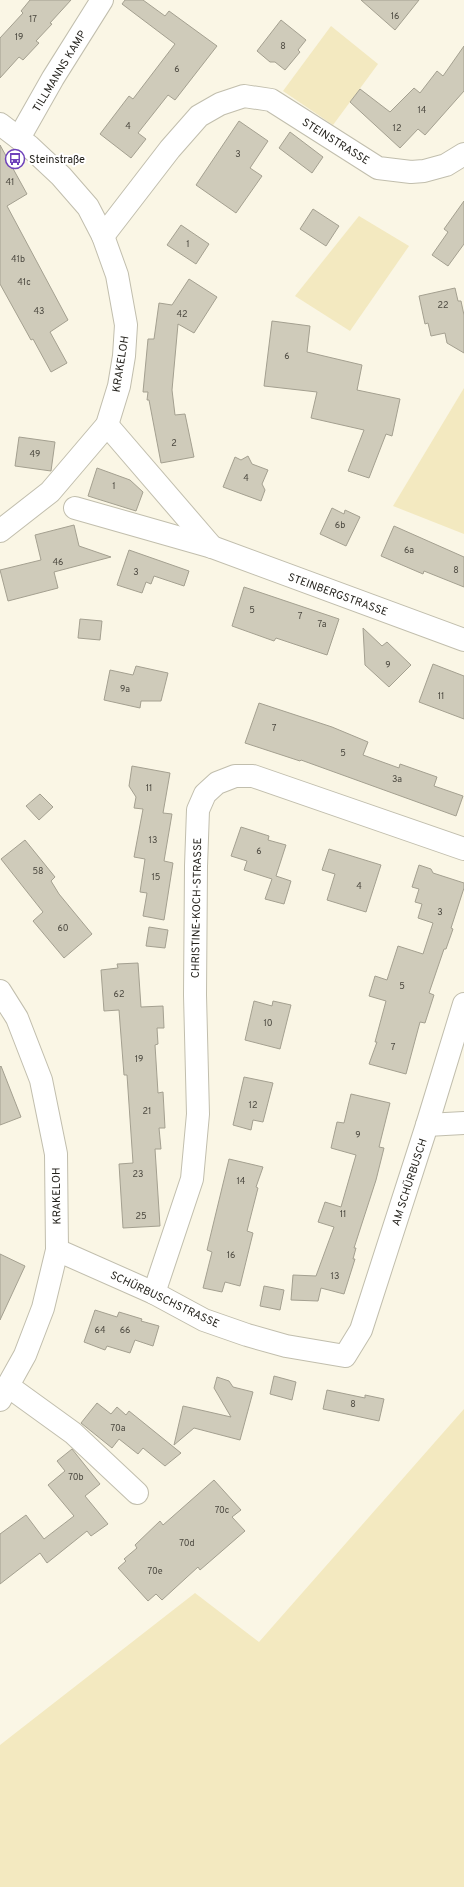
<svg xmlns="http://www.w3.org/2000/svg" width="464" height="1887" viewBox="0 0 464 1887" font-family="Overpass,sans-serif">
<rect width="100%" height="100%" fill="#faf6e5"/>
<!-- green -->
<g fill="#f3e9c0">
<polygon points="331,26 378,64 333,125 283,91"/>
<polygon points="359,216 409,246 350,331 295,296"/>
<polygon points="464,388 464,534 393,506"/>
<polygon points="464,1409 464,1887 0,1887 0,1745 195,1593 259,1642"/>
</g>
<!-- building -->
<g fill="#cfcbba" stroke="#a4a090">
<polygon points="30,0 71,0 50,23 52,24 36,41 39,43 23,60 19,57 0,78 0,38 23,13 21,11"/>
<polygon points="125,0 143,0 165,16 169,11 217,46 175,100 168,95 138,133 146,139 131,158 100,134 129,96 133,99 175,44 122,4"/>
<polygon points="361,0 419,0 395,30"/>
<polygon points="281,20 306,40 298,50 300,52 285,70 275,62 270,62 257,51"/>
<polygon points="464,46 464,91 425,135 418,129 400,148 350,102 360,89 390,112 414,88 420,93 437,71 443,76"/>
<polygon points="239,121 268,141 250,168 262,176 236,213 196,185"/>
<polygon points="290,132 323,157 312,173 279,148"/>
<polygon points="0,145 27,194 7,206 68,320 50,332 67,363 51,372 33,339 31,340 0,284"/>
<polygon points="464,201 464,244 448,266 432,255 448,232 444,229"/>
<polygon points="313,209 339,226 326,246 300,229"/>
<polygon points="181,225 209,244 196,264 167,245"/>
<polygon points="189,279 217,297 194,333 178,324 172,390 175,415 185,414 194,457 161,463 149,400 147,400 148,392 143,392 148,339 154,339 159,303 172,305"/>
<polygon points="455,288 458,301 461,301 464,315 464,353 447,343 445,333 431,336 428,323 425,324 419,296"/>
<polygon points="272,321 310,326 307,352 362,365 357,390 400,399 392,436 386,434 369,478 348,471 364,430 311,418 317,392 264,386"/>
<polygon points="19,437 55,442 51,471 15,466"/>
<polygon points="248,456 252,464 268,470 262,484 265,490 261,501 223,487 235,457 241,460"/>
<polygon points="97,468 130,480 143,492 136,511 88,496"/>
<polygon points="332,508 344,514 345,510 360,517 346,546 320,534"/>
<polygon points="74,525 79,546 111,557 54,572 58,588 8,601 0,570 41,560 35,535"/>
<polygon points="394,526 464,557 464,587 424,571 423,574 381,556"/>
<polygon points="129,550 189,571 184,586 154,576 151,584 146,582 142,593 117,585"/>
<polygon points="244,587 339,619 327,655 276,638 274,641 232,626"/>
<polygon points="80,619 102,621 100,640 78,638"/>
<polygon points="363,628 382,646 387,642 411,665 389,687 365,665"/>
<polygon points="433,664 464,676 464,719 419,702"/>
<polygon points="136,666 168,673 161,701 141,701 140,708 104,700 110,670 133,675"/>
<polygon points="259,703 332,727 368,742 363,755 399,768 400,764 437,777 434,786 463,796 456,816 301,760 300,761 245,743"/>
<polygon points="132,766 170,773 163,813 172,814 164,861 173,863 164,920 143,916 147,893 140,892 145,859 134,857 143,809 134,808 136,797 129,786"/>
<polygon points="40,794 53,807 39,820 26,806"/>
<polygon points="241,827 269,836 268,840 286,845 276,876 291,881 284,904 265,899 272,879 244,870 247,861 231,856"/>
<polygon points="25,840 55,877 51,881 59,894 92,934 64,958 33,921 43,912 1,859"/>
<polygon points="329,849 381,865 366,912 327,900 335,874 322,870"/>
<polygon points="419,865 431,869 433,873 464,883 464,888 451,928 453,929 446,949 444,949 429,993 434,995 425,1023 420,1022 406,1074 369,1064 377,1042 375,1042 386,1001 369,996 375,976 387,980 398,946 423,954 433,923 418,918 422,904 415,902 419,889 412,887"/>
<polygon points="149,927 168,930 165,948 146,946"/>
<polygon points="138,963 141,1007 163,1006 164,1028 157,1028 158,1044 155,1045 158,1093 163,1092 165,1128 159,1128 161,1149 155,1149 160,1226 123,1228 119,1164 133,1163 127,1075 124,1075 119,1010 104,1011 101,970 118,968 117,964"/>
<polygon points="254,1001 272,1006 273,1001 291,1005 280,1049 245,1040"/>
<polygon points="1,1066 21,1117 0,1125 0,1067"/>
<polygon points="244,1077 273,1083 263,1122 253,1120 251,1130 233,1125"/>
<polygon points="351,1094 390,1103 379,1147 384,1148 376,1180 354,1248 356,1248 353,1259 355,1259 344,1294 321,1288 318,1301 291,1300 293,1275 316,1276 334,1227 318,1222 325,1202 341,1207 356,1155 331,1148 337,1122 344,1123"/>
<polygon points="229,1159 263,1167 256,1187 258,1188 247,1231 253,1233 240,1286 225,1282 222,1292 203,1288 212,1252 207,1250"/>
<polygon points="0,1254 25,1266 0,1320"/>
<polygon points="264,1286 284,1290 280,1310 260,1306"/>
<polygon points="95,1310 117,1317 119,1312 142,1319 141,1321 159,1326 153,1346 135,1340 130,1353 107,1346 105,1350 84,1342"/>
<polygon points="274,1376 296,1382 292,1400 270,1394"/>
<polygon points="217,1377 229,1381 233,1387 253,1392 240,1440 194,1428 174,1445 183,1406 231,1417 214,1388"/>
<polygon points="327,1390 365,1398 365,1395 384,1399 379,1421 323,1409"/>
<polygon points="97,1403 111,1414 117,1407 126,1415 129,1411 181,1453 165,1466 143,1448 138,1454 119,1439 112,1448 81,1423"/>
<polygon points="72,1449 100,1484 85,1496 108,1524 91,1536 87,1531 47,1563 40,1553 0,1584 0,1534 26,1515 44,1539 74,1516 48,1485 65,1471 57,1461"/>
<polygon points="214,1480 241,1510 232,1517 245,1531 200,1570 198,1567 162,1600 156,1594 148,1601 118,1568 126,1561 124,1559 137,1548 135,1545 160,1521 163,1525"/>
</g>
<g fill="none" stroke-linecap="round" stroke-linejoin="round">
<defs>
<g id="minor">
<polyline points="0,124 29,146 61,176 88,207 103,236 117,275 126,325 124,356 119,386 107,425 50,492 0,531"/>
<polyline points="19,138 53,78 102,0"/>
<polyline points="103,236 170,149 199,116 220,104 244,96 271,100 378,168 411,172 424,171 446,165 464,154"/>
<polyline points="107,425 212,547"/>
<polyline points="75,508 212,547 464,640"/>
<polyline points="0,991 17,1018 41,1080 56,1154 57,1250 43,1308 25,1355 0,1400"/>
<polyline points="427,1125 464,1123"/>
<polyline points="57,1250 154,1293 204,1320 247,1335 286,1346 345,1356 361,1330 427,1125 464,1004"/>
<polyline points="154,1293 192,1179 198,1114 195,995 196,866 198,810 205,794 217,783 235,776 253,776 464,849"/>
<polyline points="8,1386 73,1433 137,1493"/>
</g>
</defs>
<!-- minor casing -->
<use href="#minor" stroke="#c1bead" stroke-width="24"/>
<!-- minor -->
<use href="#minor" stroke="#fff" stroke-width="22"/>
</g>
<!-- icons -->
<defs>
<symbol id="bus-ring" viewBox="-11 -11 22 22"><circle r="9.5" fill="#fff" stroke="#6e42ba" stroke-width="1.5"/><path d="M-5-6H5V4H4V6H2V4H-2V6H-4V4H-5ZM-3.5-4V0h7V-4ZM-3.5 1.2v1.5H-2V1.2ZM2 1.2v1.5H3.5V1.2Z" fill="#6e42ba"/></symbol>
</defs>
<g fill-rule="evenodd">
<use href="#bus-ring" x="4" y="148" width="22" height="22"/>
</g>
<g text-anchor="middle" stroke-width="4" stroke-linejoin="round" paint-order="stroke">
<!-- number labels -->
<g font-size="9" fill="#4c4940">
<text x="395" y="19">16</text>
<text x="33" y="22">17</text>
<text x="19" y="40">19</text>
<text x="283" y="49">8</text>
<text x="177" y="72">6</text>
<text x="422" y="113">14</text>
<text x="128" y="129">4</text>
<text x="397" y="131">12</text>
<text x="238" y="157">3</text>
<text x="10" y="185">41</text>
<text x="188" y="247">1</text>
<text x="18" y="262">41b</text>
<text x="24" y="285">41c</text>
<text x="443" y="308">22</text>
<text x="39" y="314">43</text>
<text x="182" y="317">42</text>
<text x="287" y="359">6</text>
<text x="174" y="446">2</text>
<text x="35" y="457">49</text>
<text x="246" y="481">4</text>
<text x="114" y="489">1</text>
<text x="340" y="528">6b</text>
<text x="409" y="553">6a</text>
<text x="58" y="565">46</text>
<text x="456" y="573">8</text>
<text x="136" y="575">3</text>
<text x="252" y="613">5</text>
<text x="300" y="619">7</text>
<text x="322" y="627">7a</text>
<text x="388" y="668">9</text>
<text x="125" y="692">9a</text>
<text x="441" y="699">11</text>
<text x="274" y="731">7</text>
<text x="343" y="756">5</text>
<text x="397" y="782">3a</text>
<text x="149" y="791">11</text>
<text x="153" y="843">13</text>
<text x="259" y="854">6</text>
<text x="38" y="874">58</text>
<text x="156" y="880">15</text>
<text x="359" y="889">4</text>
<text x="440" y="915">3</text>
<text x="63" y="931">60</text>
<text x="402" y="989">5</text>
<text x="119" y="997">62</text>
<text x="268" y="1026">10</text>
<text x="393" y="1050">7</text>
<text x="139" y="1062">19</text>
<text x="253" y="1108">12</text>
<text x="147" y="1114">21</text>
<text x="358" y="1138">9</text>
<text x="138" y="1177">23</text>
<text x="241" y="1184">14</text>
<text x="343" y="1217">11</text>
<text x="141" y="1219">25</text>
<text x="231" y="1258">16</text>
<text x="335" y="1279">13</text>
<text x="100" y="1333">64</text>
<text x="125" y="1333">66</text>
<text x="353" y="1407">8</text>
<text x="118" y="1431">70a</text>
<text x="76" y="1480">70b</text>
<text x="222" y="1513">70c</text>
<text x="187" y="1546">70d</text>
<text x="155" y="1574">70e</text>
</g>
<!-- street labels -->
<g font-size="11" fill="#201e18" stroke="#fff">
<text transform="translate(59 71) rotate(-59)" y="4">TILLMANNS KAMP</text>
<text transform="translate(336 141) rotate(32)" y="4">STEINSTRASSE</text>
<text transform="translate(120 364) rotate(-81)" y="4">KRAKELOH</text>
<text transform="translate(338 594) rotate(20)" y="4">STEINBERGSTRASSE</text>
<text transform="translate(196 908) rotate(-89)" y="4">CHRISTINE-KOCH-STRASSE</text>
<text transform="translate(409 1182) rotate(-72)" y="4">AM SCHÜRBUSCH</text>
<text transform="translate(56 1196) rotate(-91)" y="4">KRAKELOH</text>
<text transform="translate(165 1299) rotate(25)" y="4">SCHÜRBUSCHSTRASSE</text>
</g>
<!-- poi labels -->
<g font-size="11" fill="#201e18" stroke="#fff" text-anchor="start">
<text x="29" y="163">Steinstraße</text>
</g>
</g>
</svg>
